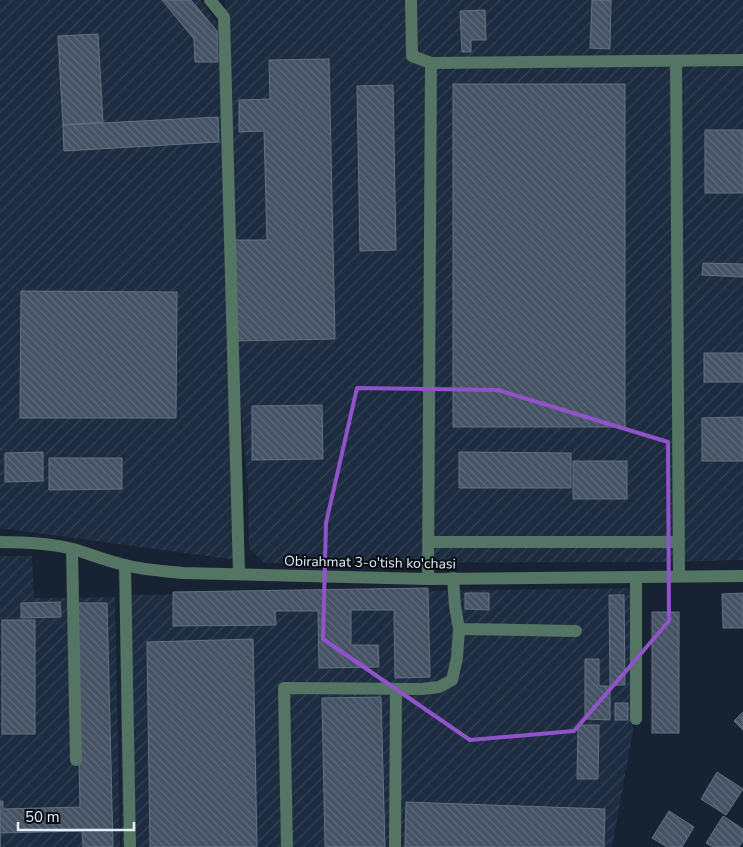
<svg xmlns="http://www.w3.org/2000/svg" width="743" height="847" viewBox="0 0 743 847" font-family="'Nunito Sans',sans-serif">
<defs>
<pattern id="industrial-furrows" width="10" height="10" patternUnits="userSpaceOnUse" patternTransform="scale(1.25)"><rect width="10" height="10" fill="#1d2c40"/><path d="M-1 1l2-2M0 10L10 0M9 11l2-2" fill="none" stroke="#334153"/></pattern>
<pattern id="building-back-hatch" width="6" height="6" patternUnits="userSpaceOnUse" patternTransform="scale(1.25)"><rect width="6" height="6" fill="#455264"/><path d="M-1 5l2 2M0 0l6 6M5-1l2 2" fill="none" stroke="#606b7b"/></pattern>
</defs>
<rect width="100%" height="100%" fill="#172232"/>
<!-- industrial -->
<g fill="url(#industrial-furrows)">
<polygon points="0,0 201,0 220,27 237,560 0,528"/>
<polygon points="225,0 743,0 743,560 666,562 264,563 249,548 248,489 235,341"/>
<polygon points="0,556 32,556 34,598 115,597 120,847 0,847"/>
<polygon points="633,588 633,731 612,847 122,847 120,595"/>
</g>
<!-- building -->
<g fill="url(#building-back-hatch)" stroke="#627082">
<polygon points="162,0 191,0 217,31 218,62 195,62 194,39"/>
<polygon points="592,0 611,0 610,49 590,48"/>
<polygon points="485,10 486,40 471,40 471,52 462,52 460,11"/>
<polygon points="98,34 103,122 63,125 58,36"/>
<polygon points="329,59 335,339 235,341 233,240 267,240 264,131 239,132 239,100 270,99 269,60"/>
<rect x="453" y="84" width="172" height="343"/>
<polygon points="393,85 396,250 360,251 357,86"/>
<polygon points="218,117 219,142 64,151 63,125"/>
<rect x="705" y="130" width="38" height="63"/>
<polygon points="703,263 743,264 743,277 702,275"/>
<polygon points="21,291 177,292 176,418 20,418"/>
<rect x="704" y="353" width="39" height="29"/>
<polygon points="322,405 323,459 252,460 252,406"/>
<polygon points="743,417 743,461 702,461 702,418"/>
<polygon points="43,452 43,481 5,482 5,453"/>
<polygon points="459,452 571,453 571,488 459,488"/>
<polygon points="49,458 122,458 122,489 49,490"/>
<rect x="573" y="461" width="54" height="38"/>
<polygon points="428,588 430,677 395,678 394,610 351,610 351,645 378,645 379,667 319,668 318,611 275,611 276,625 173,626 173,592"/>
<polygon points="465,593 489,593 489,610 465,609"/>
<polygon points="743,593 743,628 723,628 722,594"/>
<polygon points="609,595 624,595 625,685 610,685"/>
<polygon points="60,602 61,617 21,618 21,603"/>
<polygon points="76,603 107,603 113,847 83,847 82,831 0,833 0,847 0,801 3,801 3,809 80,807"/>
<rect x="652" y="612" width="27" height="121"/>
<rect x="2" y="620" width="33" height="114"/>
<polygon points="253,639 257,847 150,847 147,642"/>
<polygon points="585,659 599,659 599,686 610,686 610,720 585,719"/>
<polygon points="381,697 385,847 325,847 322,698"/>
<rect x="615" y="703" width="13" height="17"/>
<polygon points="743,712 743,730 734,721"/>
<polygon points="578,725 599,725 598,779 577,779"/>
<polygon points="717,772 743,789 726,815 701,799"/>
<polygon points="406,802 605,809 604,847 405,847"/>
<polygon points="669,811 694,827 682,847 667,847 652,838"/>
<polygon points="723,816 743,829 743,841 739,847 713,847 706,843"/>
</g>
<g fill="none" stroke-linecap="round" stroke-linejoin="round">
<!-- minor -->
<g stroke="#547564" stroke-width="12">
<polyline points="210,0 224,17 239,574"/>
<polyline points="411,0 412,56 431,63 743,60"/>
<polyline points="676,61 679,576"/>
<path d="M0 542C25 542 49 543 73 549 90 554 107 561 125 565 144 570 163 571 183 573L428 579 743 576"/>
<polyline points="428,542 679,542"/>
<polyline points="72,549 76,760"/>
<polyline points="125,565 130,847"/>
<polyline points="636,577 636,719"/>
<polyline points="453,578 455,606 459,629 576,631"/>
<polyline points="428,579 431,63"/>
<polyline points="287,847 284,688 422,689 439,687 452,680 457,658 459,629"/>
<polyline points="395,847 396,689"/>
</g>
</g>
<!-- marked area -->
<path fill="none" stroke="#9053ca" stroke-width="4" stroke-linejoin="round" d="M357 388 498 390 668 442 669 621 574 731 470 740 323 639 326 523Z"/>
<g text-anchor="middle" stroke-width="4" stroke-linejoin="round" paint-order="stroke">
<!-- street labels -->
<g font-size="14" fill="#e5edf7" stroke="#070c12">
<text transform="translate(370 562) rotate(1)" y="5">Obirahmat 3-o'tish ko'chasi</text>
</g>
</g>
<!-- scale -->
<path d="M18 822v8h116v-8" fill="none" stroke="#e5edf7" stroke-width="2.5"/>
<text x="25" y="822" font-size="15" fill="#e5edf7" stroke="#070c12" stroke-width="4" paint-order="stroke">50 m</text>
</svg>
